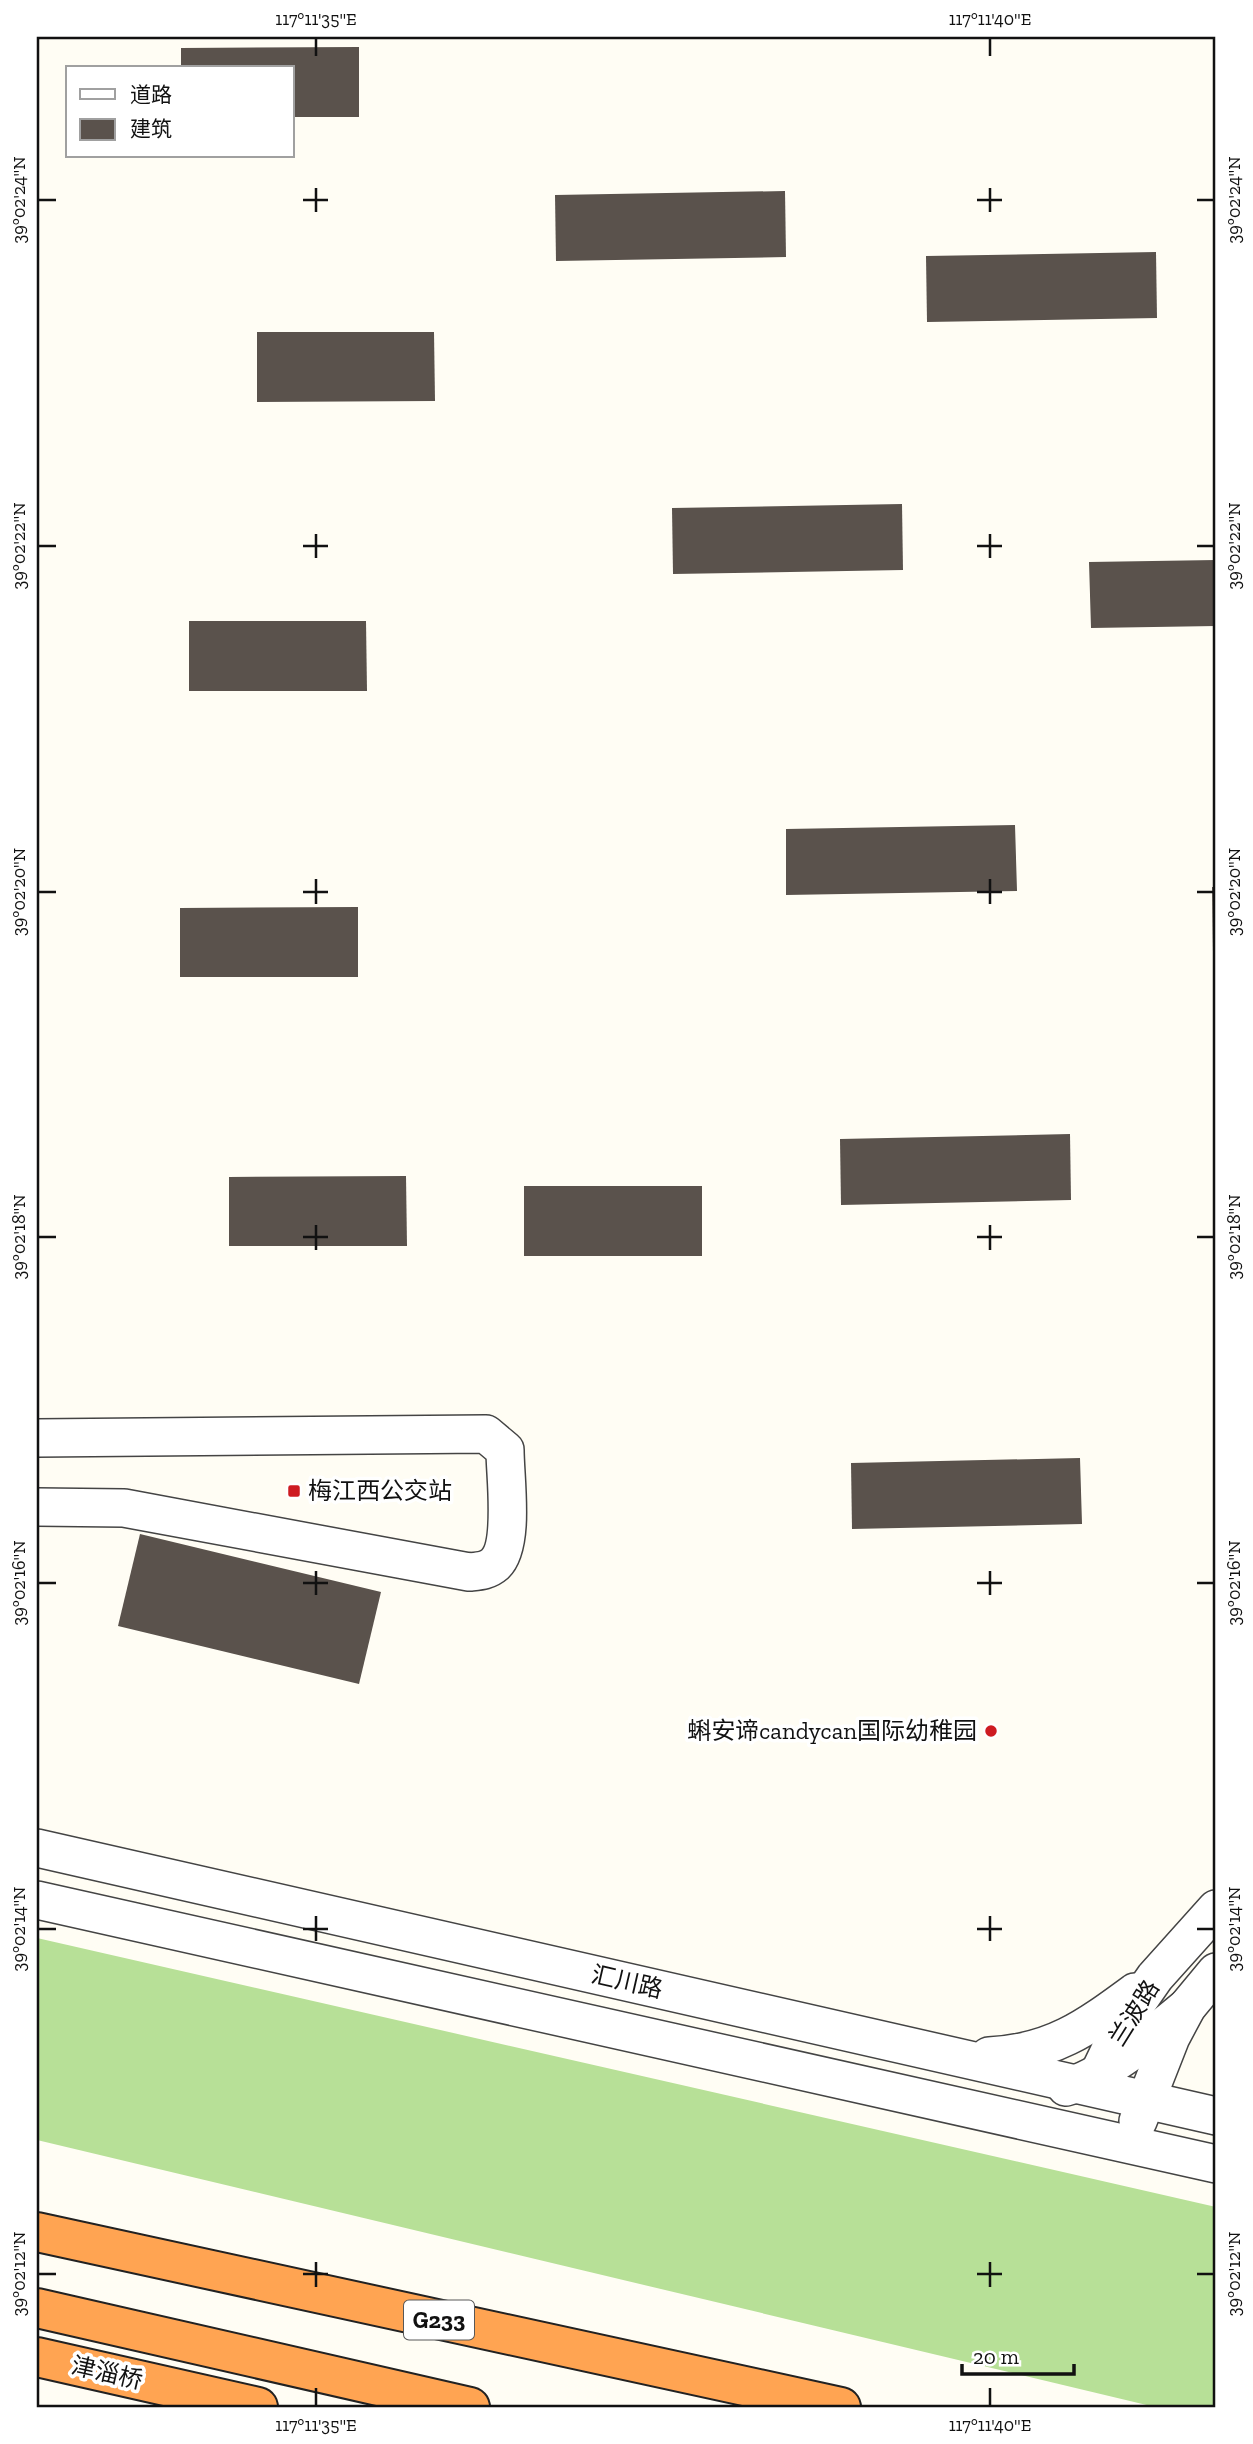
<svg xmlns="http://www.w3.org/2000/svg" width="1253" height="2444" viewBox="0 0 1253 2444" font-family="'Zilla Slab','Noto Sans SC',serif">
<rect width="100%" height="100%" fill="#fffdf4"/>
<!-- forest -->
<polygon fill="#b7e097" points="37,1938 1216,2207 1216,2407 1155,2407 37,2140"/>
<!-- building -->
<g fill="#5a524c">
<polygon points="359,47 359,117 292,117 292,68 181,68 181,48"/>
<polygon points="785,191 786,257 556,261 555,195"/>
<polygon points="1156,252 1157,318 927,322 926,256"/>
<polygon points="257,332 434,332 435,401 257,402"/>
<polygon points="902,504 903,570 673,574 672,508"/>
<polygon points="1216,560 1216,626 1091,628 1089,562"/>
<polygon points="189,621 366,621 367,691 189,691"/>
<polygon points="1015,825 1017,891 786,895 786,829"/>
<polygon points="1212,887 1216,887 1216,953 1213,953"/>
<polygon points="358,907 358,977 180,977 180,908"/>
<polygon points="1070,1134 1071,1200 841,1205 840,1139"/>
<polygon points="406,1176 407,1246 229,1246 229,1177"/>
<rect x="524" y="1186" width="178" height="70"/>
<polygon points="1080,1458 1082,1524 852,1529 851,1463"/>
<polygon points="140,1534 381,1592 359,1684 118,1626"/>
</g>
<g fill="none" stroke-linecap="round" stroke-linejoin="round">
<defs>
<g id="minor">
<path d="M37 1438 486 1434 505 1450C505 1478 515 1545 495 1564 487 1571 479 1571 469 1572L124 1508 37 1507"/>
<polyline points="37,1848 1216,2116"/>
<polyline points="37,1900 1216,2164"/>
<path d="M989 2056C1052 2053 1086 2028 1135 1992"/>
<polyline points="1101,2069 1123,2023 1155,1977 1216,1909"/>
<path d="M1066 2087C1105 2077 1155 2033 1187 2007"/>
<polyline points="1138,2121 1171,2037 1187,2007 1216,1972"/>
</g>
<g id="highway">
<polyline points="37,2232 841,2407"/>
<polyline points="37,2308 470,2407"/>
<polyline points="37,2357 258,2407"/>
</g>
</defs>
<!-- minor casing -->
<use href="#minor" stroke="#444" stroke-width="40"/>
<!-- highway casing -->
<use href="#highway" stroke="#222" stroke-width="42"/>
<!-- minor -->
<use href="#minor" stroke="#fff" stroke-width="37"/>
<!-- highway -->
<use href="#highway" stroke="#ffa452" stroke-width="38"/>
</g>
<!-- ticks -->
<path fill="none" stroke="#111" stroke-width="2.5" d="M316 38V56M990 38V56M316 188V212M990 188V212M38 200H56M303 200H328M977 200H1002M1197 200H1214M316 534V558M990 534V558M38 546H56M303 546H328M977 546H1002M1197 546H1214M316 879V904M990 879V904M38 892H56M303 892H328M977 892H1002M1197 892H1214M316 1225V1250M990 1225V1250M38 1237H56M303 1237H328M977 1237H1002M1197 1237H1214M316 1571V1595M990 1571V1595M38 1583H56M303 1583H328M977 1583H1002M1197 1583H1214M316 1916V1941M990 1916V1941M38 1929H56M303 1929H328M977 1929H1002M1197 1929H1214M316 2262V2287M990 2262V2287M38 2274H56M303 2274H328M977 2274H1002M1197 2274H1214M316 2388V2406M990 2388V2406"/>
<!-- markers -->
<g fill="#ce1b21" stroke="#fff" stroke-width="2.5">
<rect x="287" y="1484" width="14" height="14" rx="3.5"/>
<circle cx="991" cy="1731" r="7"/>
</g>
<g text-anchor="middle" stroke-width="7" stroke-linejoin="round" paint-order="stroke">
<!-- shield labels -->
<rect fill="#fff" stroke="#585858" stroke-width="2" x="404" y="2300.5" width="70" height="39" rx="5"/>
<g font-size="23" font-weight="bold" fill="#111">
<text x="439" y="2328">G233</text>
</g>
<!-- poi labels -->
<g font-size="24" fill="#111" stroke="#fff" text-anchor="start">
<text x="308" y="1499">梅江西公交站</text>
<text x="977" y="1739" text-anchor="end">蝌安谛candycan国际幼稚园</text>
</g>
<!-- street labels -->
<g font-size="24" fill="#111" stroke="#fff">
<text transform="translate(627 1982) rotate(13)" y="8">汇川路</text>
<text transform="translate(1134 2013) rotate(-58)" y="8">兰波路</text>
<text transform="translate(107 2373) rotate(13)" y="8">津淄桥</text>
</g>
</g>
<!-- border -->
<rect width="1253" height="2444" fill="none" stroke="#ffffff" stroke-width="77"/>
<!-- legend -->
<rect x="66" y="66" width="228" height="91" fill="#ffffff" stroke="#a0a0a0" stroke-width="2"/>
<rect x="80" y="89" width="35" height="10" fill="#ffffff" stroke="#a0a0a0" stroke-width="2"/>
<text x="130" y="102" font-size="21" fill="#111111">道路</text>
<rect x="80" y="119" width="35" height="21" fill="#5a524c" stroke="#a0a0a0" stroke-width="2"/>
<text x="130" y="136" font-size="21" fill="#111111">建筑</text>
<!-- scale -->
<path d="M962 2364v10h112v-10" fill="none" stroke="#111111" stroke-width="3.5"/>
<text x="973" y="2364" font-size="21" fill="#111111" stroke="#ffffff" stroke-width="5" paint-order="stroke">20 m</text>
<rect x="38" y="38" width="1176" height="2368" fill="none" stroke="#111" stroke-width="2.5"/>
<g font-size="18" text-anchor="middle" fill="#111">
<text x="316" y="25">117°11'35"E</text>
<text x="990" y="25">117°11'40"E</text>
<text transform="translate(19 200) rotate(-90)" y="6">39°02'24"N</text>
<text transform="translate(1234 200) rotate(-90)" y="6">39°02'24"N</text>
<text transform="translate(19 546) rotate(-90)" y="6">39°02'22"N</text>
<text transform="translate(1234 546) rotate(-90)" y="6">39°02'22"N</text>
<text transform="translate(19 892) rotate(-90)" y="6">39°02'20"N</text>
<text transform="translate(1234 892) rotate(-90)" y="6">39°02'20"N</text>
<text transform="translate(19 1237) rotate(-90)" y="6">39°02'18"N</text>
<text transform="translate(1234 1237) rotate(-90)" y="6">39°02'18"N</text>
<text transform="translate(19 1583) rotate(-90)" y="6">39°02'16"N</text>
<text transform="translate(1234 1583) rotate(-90)" y="6">39°02'16"N</text>
<text transform="translate(19 1929) rotate(-90)" y="6">39°02'14"N</text>
<text transform="translate(1234 1929) rotate(-90)" y="6">39°02'14"N</text>
<text transform="translate(19 2274) rotate(-90)" y="6">39°02'12"N</text>
<text transform="translate(1234 2274) rotate(-90)" y="6">39°02'12"N</text>
<text x="316" y="2431">117°11'35"E</text>
<text x="990" y="2431">117°11'40"E</text>
</g>
</svg>
